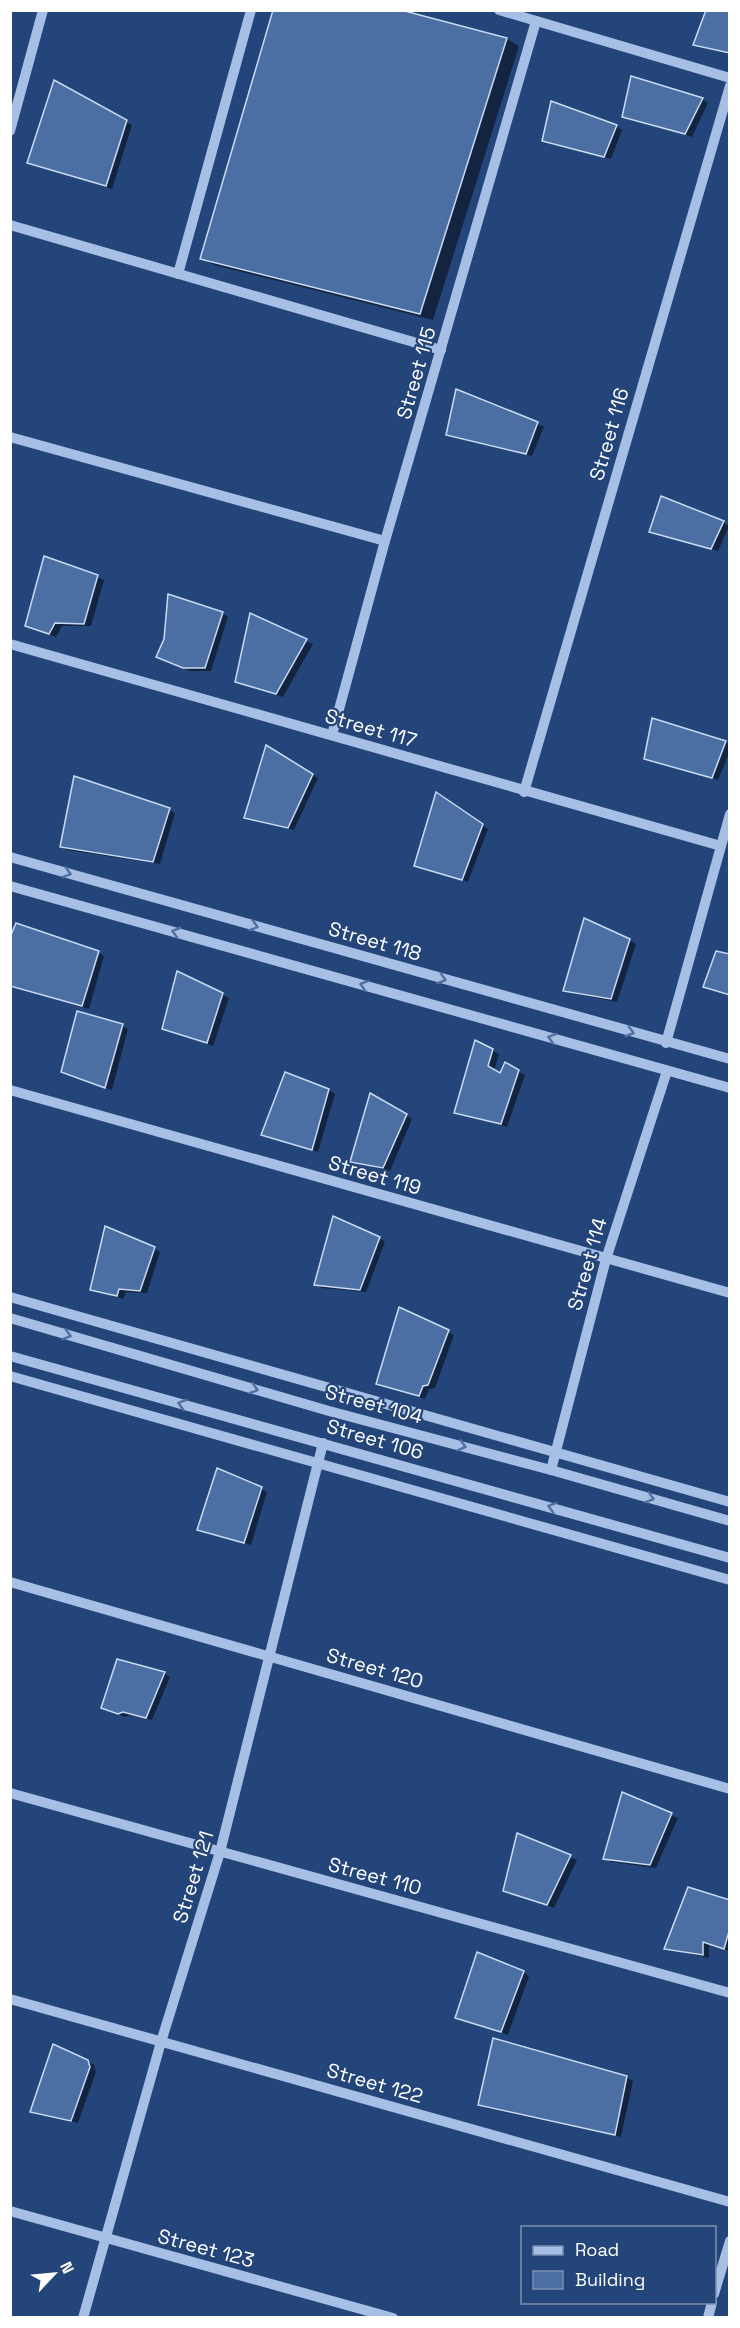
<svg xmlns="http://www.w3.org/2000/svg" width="740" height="2328" viewBox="0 0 740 2328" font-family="'Space Grotesk',sans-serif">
<rect width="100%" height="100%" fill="#24457a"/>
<!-- shadow -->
<g fill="#0007">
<polygon points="730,10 730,54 695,44"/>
<polygon points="507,39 519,46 433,320 214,265 202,258"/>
<polygon points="54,82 132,125 112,189 29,162"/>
<polygon points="702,99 708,103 692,137 624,116"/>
<polygon points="616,126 622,130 611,159 544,140"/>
<polygon points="457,391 544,427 532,456 448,434"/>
<polygon points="723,522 729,526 718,551 651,531"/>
<polygon points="45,558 104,580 91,626 62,626 56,637 27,626"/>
<polygon points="222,613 228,617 211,671 190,671 164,660"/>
<polygon points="251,616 313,644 283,697 237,682"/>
<polygon points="726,742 730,744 730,751 718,780 646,758"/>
<polygon points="267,747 318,778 294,830 246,818"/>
<polygon points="443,797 488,829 468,882 416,865"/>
<polygon points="169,810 175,813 160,864 67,850 61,846"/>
<polygon points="629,940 636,944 617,1002 571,993 565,990"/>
<polygon points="10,942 98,952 104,956 89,1009 10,986"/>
<polygon points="178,973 229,998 213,1046 164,1028"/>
<polygon points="122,1026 128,1029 112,1090 69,1075"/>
<polygon points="476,1042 499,1054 494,1071 501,1075 506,1065 525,1075 507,1127 456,1113"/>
<polygon points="329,1090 335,1094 318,1152 263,1134"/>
<polygon points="371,1095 412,1119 390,1171 351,1161"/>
<polygon points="379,1238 385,1242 366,1292 321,1288 315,1284"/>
<polygon points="154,1248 160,1252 147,1293 126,1292 123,1299 92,1290"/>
<polygon points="448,1332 454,1335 435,1388 429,1389 425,1399 378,1383"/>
<polygon points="261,1489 267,1492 251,1545 199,1529"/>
<polygon points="164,1673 170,1677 152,1720 130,1715 125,1717 109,1710"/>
<polygon points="623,1795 678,1818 656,1868 611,1862 605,1858"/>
<polygon points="518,1835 577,1860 554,1908 504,1890"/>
<polygon points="730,1902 730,1951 709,1945 709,1958 666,1948"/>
<polygon points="523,1972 529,1976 508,2035 457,2017"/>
<polygon points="87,2061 94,2065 96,2072 78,2123 32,2111"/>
<polygon points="626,2077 633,2081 621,2137 486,2108 480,2104"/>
</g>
<!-- building -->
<g fill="#4c6fa3" stroke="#c9daf4" stroke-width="1.5">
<polygon points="273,10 401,10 507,38 420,314 200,259"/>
<polygon points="706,10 730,10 730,53 693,45"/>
<polygon points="631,76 703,98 685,134 622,117"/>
<polygon points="54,80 127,120 106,186 27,163"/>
<polygon points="551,101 617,125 604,157 542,141"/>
<polygon points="456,389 538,422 526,454 446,435"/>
<polygon points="661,496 724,521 711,549 649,532"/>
<polygon points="44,556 98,575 84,624 55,623 49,634 25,626"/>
<polygon points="168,594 223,612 205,668 183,668 156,657 164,639"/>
<polygon points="250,613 307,639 276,694 235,682"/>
<polygon points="652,718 726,741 712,778 644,759"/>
<polygon points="266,745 313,774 288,828 244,818"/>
<polygon points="74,776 170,808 153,862 60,847"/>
<polygon points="436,792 483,824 462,880 414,866"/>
<polygon points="584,918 630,939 611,999 563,991"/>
<polygon points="16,923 99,951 82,1006 10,986 10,937"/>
<polygon points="716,951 730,954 730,995 703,987"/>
<polygon points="177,971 223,993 207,1043 162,1029"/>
<polygon points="77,1011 123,1024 105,1088 61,1072"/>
<polygon points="475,1040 493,1049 488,1066 500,1073 505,1062 519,1070 501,1124 454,1113"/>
<polygon points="285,1072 329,1089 312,1150 261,1135"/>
<polygon points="370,1093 407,1114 383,1168 350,1162"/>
<polygon points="333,1216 380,1237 360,1290 314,1285"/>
<polygon points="105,1226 155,1247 140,1291 119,1289 117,1296 90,1290"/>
<polygon points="399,1307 449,1330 428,1385 423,1386 419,1396 376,1384"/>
<polygon points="217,1468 262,1487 244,1543 197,1530"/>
<polygon points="117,1659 165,1672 146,1718 123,1712 118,1714 101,1708"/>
<polygon points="622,1792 672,1813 650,1865 603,1859"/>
<polygon points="517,1833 571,1855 547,1905 503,1891"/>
<polygon points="688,1887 730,1900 730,1928 724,1949 703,1942 703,1955 664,1949"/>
<polygon points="477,1952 524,1971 501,2032 455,2018"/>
<polygon points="493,2038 627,2076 615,2135 478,2105"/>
<polygon points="53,2044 88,2060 90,2067 71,2121 30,2112"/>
</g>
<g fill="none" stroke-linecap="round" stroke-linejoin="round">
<!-- minor -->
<g stroke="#a7bfe4" stroke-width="10">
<polyline points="499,10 730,78"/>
<polyline points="10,131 43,10"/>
<polyline points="10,225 441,350"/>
<polyline points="178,274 251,10"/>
<polyline points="10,437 385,541"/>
<polyline points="10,644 721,846"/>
<polyline points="332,735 385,541 536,21"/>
<polyline points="524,792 730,86"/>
<polyline points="10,857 730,1059"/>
<polyline points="10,886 730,1088"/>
<polyline points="666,1043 730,814"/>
<polyline points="10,1090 730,1293"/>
<polyline points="10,1297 730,1502"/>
<polyline points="10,1318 329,1411 551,1470 730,1521"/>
<polyline points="10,1356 730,1558"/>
<polyline points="10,1376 730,1580"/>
<polyline points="551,1470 606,1259 667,1071"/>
<polyline points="10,1582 730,1789"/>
<polyline points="10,1793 730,1993"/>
<polyline points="10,1999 730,2202"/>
<polyline points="10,2211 393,2318"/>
<polyline points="714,2294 730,2241"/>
<polyline points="83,2318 161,2042 220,1852 323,1443"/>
<polyline points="708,2318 712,2302"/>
</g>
</g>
<!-- one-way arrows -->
<defs><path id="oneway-chevron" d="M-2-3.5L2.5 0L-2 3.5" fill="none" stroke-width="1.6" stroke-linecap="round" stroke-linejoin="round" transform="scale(1.5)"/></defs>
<g stroke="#52709f">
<use href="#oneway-chevron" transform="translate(67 873) rotate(16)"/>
<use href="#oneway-chevron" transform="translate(254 926) rotate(16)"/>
<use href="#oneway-chevron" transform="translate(176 932) rotate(-164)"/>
<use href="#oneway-chevron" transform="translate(442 979) rotate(16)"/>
<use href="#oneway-chevron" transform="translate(364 985) rotate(-164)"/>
<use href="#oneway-chevron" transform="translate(630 1032) rotate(16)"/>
<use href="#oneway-chevron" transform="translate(552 1038) rotate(-164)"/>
<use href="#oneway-chevron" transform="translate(67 1335) rotate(16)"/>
<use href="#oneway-chevron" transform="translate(254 1389) rotate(16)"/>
<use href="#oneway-chevron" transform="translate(182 1404) rotate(-164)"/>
<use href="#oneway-chevron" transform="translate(462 1446) rotate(15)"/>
<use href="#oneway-chevron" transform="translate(650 1498) rotate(16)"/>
<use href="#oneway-chevron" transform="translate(552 1507) rotate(-164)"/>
</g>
<g text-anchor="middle" stroke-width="4.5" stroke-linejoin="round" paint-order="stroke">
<!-- street labels -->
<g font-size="20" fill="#fff" stroke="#24457a">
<text transform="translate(416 373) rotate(-74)" y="7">Street 115</text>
<text transform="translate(609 434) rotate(-74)" y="7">Street 116</text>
<text transform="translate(371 728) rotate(16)" y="7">Street 117</text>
<text transform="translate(375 941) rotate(16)" y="7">Street 118</text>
<text transform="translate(375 1175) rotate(16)" y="7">Street 119</text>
<text transform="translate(587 1264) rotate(-74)" y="7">Street 114</text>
<text transform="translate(374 1404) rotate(15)" y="7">Street 104</text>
<text transform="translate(375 1439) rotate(16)" y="7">Street 106</text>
<text transform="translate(375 1668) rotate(16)" y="7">Street 120</text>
<text transform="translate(375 1876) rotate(15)" y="7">Street 110</text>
<text transform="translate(193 1877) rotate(-73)" y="7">Street 121</text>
<text transform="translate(375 2083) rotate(16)" y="7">Street 122</text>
<text transform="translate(206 2248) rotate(15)" y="7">Street 123</text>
</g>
</g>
<!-- border -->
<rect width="740" height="2328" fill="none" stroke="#ffffff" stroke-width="24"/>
<!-- legend -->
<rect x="521" y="2226" width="195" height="78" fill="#24457a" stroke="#7c8faf" stroke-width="1.5"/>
<rect x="533" y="2246" width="30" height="9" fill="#a7bfe4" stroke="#7c8faf" stroke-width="1.5"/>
<text x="575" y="2256" font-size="18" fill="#ffffff">Road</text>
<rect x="533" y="2271" width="30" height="18" fill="#4c6fa3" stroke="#7c8faf" stroke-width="1.5"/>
<text x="575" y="2286" font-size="18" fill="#ffffff">Building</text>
<!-- north arrow -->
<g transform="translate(54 2274) rotate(64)" stroke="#24457a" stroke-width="4.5" paint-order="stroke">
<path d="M0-4.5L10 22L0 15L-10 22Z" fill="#ffffff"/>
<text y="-9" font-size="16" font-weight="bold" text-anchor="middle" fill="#ffffff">N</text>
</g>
</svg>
